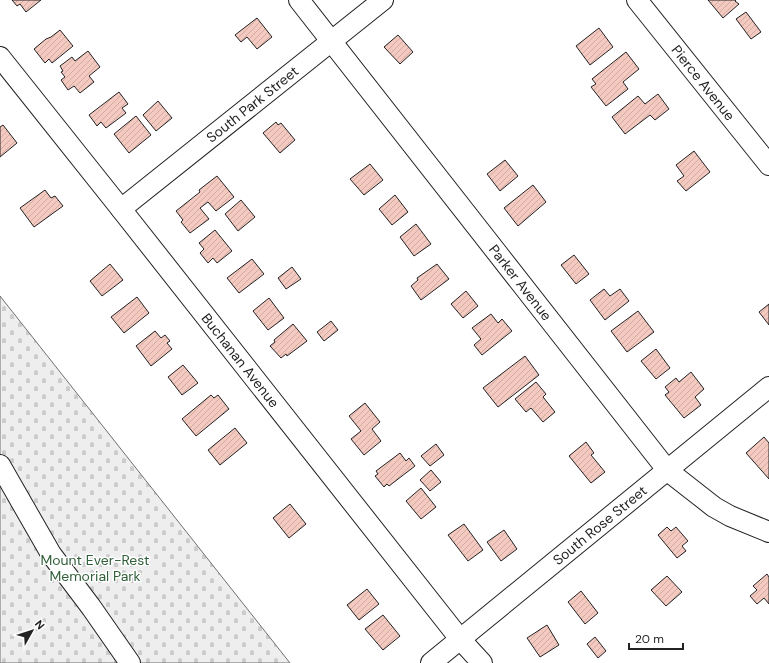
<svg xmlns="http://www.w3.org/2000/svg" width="769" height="663" viewBox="0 0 769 663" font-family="'DM Sans',sans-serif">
<defs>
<pattern id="cemetery-stones" width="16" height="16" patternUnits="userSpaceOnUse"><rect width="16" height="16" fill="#eee"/><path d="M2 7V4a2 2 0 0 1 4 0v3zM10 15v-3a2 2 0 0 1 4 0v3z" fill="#ccc"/></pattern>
<pattern id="building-hatch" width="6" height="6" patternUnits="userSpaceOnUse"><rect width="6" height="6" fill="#f3c9c0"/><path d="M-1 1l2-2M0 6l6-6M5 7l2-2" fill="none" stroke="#d0aca5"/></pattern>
</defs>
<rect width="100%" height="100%" fill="#fff"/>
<!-- cemetery -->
<polygon fill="url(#cemetery-stones)" stroke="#6f6f6f" points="0,296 290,663 0,663"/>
<!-- building -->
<g fill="url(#building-hatch)" stroke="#222">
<polygon points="12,0 41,0 26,12 20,4 17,6"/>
<polygon points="708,0 736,0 735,1 739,4 723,18"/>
<polygon points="746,12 761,32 751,39 736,19"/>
<polygon points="257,18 272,37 257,49 247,37 241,42 235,35"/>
<polygon points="599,28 613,47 590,65 576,46"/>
<polygon points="60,30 73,46 52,63 49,59 45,63 34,49 46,39 51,37"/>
<polygon points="398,35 413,52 400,64 384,47"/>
<polygon points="88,51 100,67 89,76 94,82 80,93 74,86 68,90 61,80 65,77 61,72 63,71 60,66 72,57 75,61"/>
<polygon points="626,52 639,69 623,82 628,89 606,106 591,87 596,84 592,79"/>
<polygon points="119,92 128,104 122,108 126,113 106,128 101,122 97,126 89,115"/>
<polygon points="658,94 669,109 655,120 650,115 625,134 612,117 638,96 645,104"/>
<polygon points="158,101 172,118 156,131 143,115"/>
<polygon points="136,116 151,135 129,153 114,134"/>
<polygon points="276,122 278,125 281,123 295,140 280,153 263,133"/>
<polygon points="3,125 17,143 0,157 0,127"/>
<polygon points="694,151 710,172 686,191 677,181 684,176 676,165"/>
<polygon points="505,160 518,176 500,191 487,174"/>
<polygon points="370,164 383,180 364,195 350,179"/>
<polygon points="217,176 234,197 216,211 208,202 200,208 209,219 190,233 181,222 183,220 176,211 200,192 199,190"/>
<polygon points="533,185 546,202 518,226 504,208"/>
<polygon points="45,190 51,198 55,196 63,206 34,227 20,208"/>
<polygon points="395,195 408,212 392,225 379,209"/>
<polygon points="241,200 255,217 238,231 225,214"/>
<polygon points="416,224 431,244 414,256 400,237"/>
<polygon points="215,230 232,251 217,263 213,258 208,263 200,253 204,249 199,243"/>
<polygon points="574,255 589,274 576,284 561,265"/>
<polygon points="252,259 264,274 239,293 227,278"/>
<polygon points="110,264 123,280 102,296 90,281"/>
<polygon points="437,264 449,279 421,300 411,286 418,280 417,278"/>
<polygon points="292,267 301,279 286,289 278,278"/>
<polygon points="604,289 610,296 620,289 629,301 605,320 590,300"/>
<polygon points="466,291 478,306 463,318 451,304"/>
<polygon points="137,297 149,313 124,333 111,317"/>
<polygon points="269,298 284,318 268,330 253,311"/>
<polygon points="769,304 769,325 759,312"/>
<polygon points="638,311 654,332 627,352 611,331"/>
<polygon points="491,314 498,323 502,319 512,331 482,355 474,345 481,339 472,328"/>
<polygon points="331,321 338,330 324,341 317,332"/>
<polygon points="293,324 307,341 287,356 286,354 281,358 270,346 275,342 274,340"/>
<polygon points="155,331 161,338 165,335 170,341 167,343 172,349 151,366 136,346"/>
<polygon points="656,349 670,368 656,379 641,361"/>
<polygon points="525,356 539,375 498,407 483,388"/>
<polygon points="183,365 198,383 182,395 168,377"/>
<polygon points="691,372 704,389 695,397 701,405 684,418 665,395 669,392 665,387 676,378 679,382"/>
<polygon points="536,382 546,394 543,397 555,412 543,422 531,408 526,412 515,399"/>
<polygon points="211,395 214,398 218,395 229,409 196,436 182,419"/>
<polygon points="365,403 380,422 372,429 381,441 364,455 351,439 361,431 349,416"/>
<polygon points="235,428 247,443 220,465 208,450"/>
<polygon points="764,437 769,443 769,479 746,453"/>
<polygon points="586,442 594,453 591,455 605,472 591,483 569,456"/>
<polygon points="436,444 444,455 430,466 421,456"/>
<polygon points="400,453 406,461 409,458 415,466 389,486 387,484 384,487 375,476 378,474 376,471"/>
<polygon points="431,470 441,482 430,491 420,480"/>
<polygon points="421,488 436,507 421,519 406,501"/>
<polygon points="290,504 306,524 289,538 273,518"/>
<polygon points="464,524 483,550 468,561 448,535"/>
<polygon points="667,527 671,531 676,527 688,541 682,546 686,551 677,558 658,535"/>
<polygon points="504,530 517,549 501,561 487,542"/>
<polygon points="767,574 769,577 769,604 764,598 757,604 750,596 757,590 753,586"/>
<polygon points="667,576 682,592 666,606 651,590"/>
<polygon points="367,589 379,604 359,620 347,605"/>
<polygon points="581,591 598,613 585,624 568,602"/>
<polygon points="383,615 400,636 383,650 365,629"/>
<polygon points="547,625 559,645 540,657 527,638"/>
<polygon points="595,637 606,651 598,658 587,644"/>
</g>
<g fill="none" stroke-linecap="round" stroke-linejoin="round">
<defs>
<g id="minor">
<path id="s1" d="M299 0 668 471 714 507 730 516 769 532"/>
<path id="s2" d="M637 0 769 165"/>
<path id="s3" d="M0 57 121 209 460 639 482 663"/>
<path id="s4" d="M121 209 383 0"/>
<polyline points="0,465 51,554 91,607 130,663"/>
<path id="s5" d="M431 663 769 387"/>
</g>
</defs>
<!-- minor casing -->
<use href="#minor" stroke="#222" stroke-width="22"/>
<!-- minor -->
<use href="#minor" stroke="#fff" stroke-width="20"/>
</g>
<g text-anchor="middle" stroke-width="3" stroke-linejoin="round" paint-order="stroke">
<!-- street labels -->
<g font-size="14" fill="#222" stroke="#fff">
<text dy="5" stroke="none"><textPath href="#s2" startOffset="106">Pierce Avenue</textPath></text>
<text dy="5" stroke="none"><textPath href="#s4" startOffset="168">South Park Street</textPath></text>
<text dy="5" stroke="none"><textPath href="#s1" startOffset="359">Parker Avenue</textPath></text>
<text dy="5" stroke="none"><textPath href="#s3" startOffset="387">Buchanan Avenue</textPath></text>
<text dy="5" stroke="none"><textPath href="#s5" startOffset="218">South Rose Street</textPath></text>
</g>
<!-- park labels -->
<g font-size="14" fill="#2f5e38" stroke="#fff">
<text x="95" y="565">Mount Ever-Rest<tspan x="95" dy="16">Memorial Park</tspan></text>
</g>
</g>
<!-- north arrow -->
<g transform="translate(32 631) rotate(51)" stroke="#ffffff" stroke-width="3" paint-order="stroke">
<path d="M0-3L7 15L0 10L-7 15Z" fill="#222222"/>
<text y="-6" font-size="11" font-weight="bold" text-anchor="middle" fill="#222222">N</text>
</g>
<!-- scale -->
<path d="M629 643v6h54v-6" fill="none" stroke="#222222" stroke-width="2"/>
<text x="635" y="643" font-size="12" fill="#222222" stroke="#ffffff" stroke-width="3" paint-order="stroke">20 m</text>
</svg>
